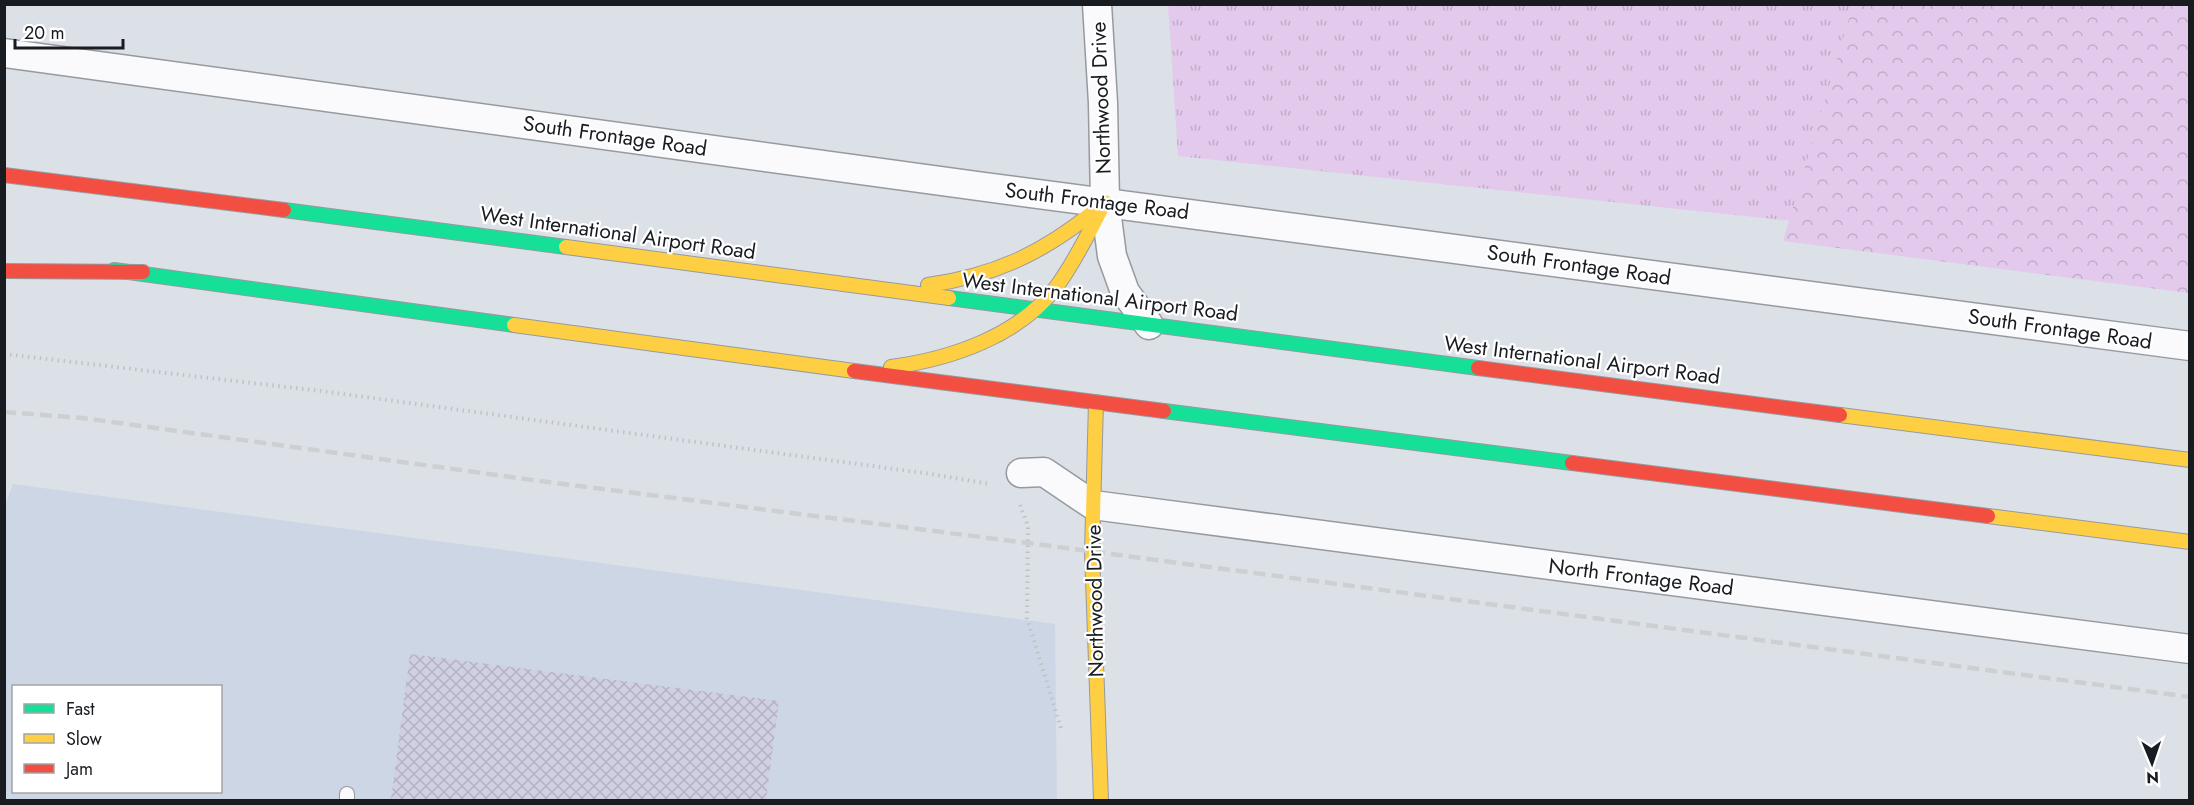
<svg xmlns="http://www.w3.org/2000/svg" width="2194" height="805" viewBox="0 0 2194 805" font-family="Jost,sans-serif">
<defs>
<pattern id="grass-tufts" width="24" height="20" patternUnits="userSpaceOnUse" patternTransform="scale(1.5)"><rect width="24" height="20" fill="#e3c9ec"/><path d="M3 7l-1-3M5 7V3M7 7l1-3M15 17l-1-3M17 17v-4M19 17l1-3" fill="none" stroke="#c2acca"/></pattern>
<pattern id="park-crowns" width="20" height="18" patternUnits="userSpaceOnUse" patternTransform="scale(1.5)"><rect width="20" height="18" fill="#e3c9ec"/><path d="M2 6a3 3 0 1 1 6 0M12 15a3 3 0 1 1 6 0" fill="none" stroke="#c2acca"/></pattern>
<pattern id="building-cross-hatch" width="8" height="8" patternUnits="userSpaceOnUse" patternTransform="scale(1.5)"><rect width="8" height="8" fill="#d0d0e2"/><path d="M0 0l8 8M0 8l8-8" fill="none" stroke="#b2b2c2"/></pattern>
</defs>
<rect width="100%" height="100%" fill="#dce1e8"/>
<!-- built -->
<path fill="#cdd6e4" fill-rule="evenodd" d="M13 484 1055 624 1057 800H5L4 507ZM14 686H220V792H14Z"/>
<!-- grass -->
<polygon fill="url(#grass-tufts)" points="1168,5 2012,5 2074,251 1178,156"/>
<!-- park -->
<polygon fill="url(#park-crowns)" points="1853,5 2189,5 2189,293 1783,241"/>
<!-- building -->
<polygon fill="url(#building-cross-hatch)" points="410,654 779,701 766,800 391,800"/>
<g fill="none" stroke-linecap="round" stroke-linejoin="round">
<defs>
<polyline id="lane" points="347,800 347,794"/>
<g id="street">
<polyline points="1097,4 1103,103 1105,202 1112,256 1125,292 1149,325"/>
<polyline points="4,53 985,187 2190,346"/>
<polyline points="1021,473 1044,472 1093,505 2190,649"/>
</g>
<g id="fast">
<polyline points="284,210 566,247"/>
<polyline points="114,270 514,325"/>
<polyline points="949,298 1478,368"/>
<polyline points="1164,411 1572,463"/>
</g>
<g id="slow">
<polyline points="566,247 949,298"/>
<path d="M928 285C993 276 1041 254 1092 213"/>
<polyline points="514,325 854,371"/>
<path d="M891 367C951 359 1019 336 1057 286 1076 260 1090 230 1105 202"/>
<polyline points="1096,402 1092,552 1101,800"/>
<polyline points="1840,415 2190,460"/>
<polyline points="1988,516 2190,542"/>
</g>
<g id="jam">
<polyline points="4,175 284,210"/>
<polyline points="4,271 143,272"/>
<polyline points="1478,368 1840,415"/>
<polyline points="854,371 1164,411"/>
<polyline points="1572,463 1988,516"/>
</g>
</defs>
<!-- lane casing -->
<use href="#lane" stroke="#969a9f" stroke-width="16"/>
<!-- street casing -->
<use href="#street" stroke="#969a9f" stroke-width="31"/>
<!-- fast casing -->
<use href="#fast" stroke="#969a9f" stroke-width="16"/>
<!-- slow casing -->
<use href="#slow" stroke="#969a9f" stroke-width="16"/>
<!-- jam casing -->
<use href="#jam" stroke="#969a9f" stroke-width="16"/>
<!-- path -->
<g stroke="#c0c2c4" stroke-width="4" stroke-dasharray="1.5 4.5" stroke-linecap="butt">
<polyline points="4,354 321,391 931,474 990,484"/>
<polyline points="1020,505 1028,526 1027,618 1061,728"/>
</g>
<!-- lane -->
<use href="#lane" stroke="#fafafc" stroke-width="14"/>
<!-- street -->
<use href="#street" stroke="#fafafc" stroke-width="28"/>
<!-- fast -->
<use href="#fast" stroke="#16e098" stroke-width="14"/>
<!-- slow -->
<use href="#slow" stroke="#ffcf43" stroke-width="14"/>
<!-- jam -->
<use href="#jam" stroke="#f24e42" stroke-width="14"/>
<!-- rail -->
<polyline stroke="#cecfd1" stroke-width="4.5" stroke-dasharray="12 6" stroke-linecap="butt" points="4,412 83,418 540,481 1028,543 2190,697"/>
</g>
<g text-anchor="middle" stroke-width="4.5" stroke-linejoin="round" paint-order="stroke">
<!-- street labels -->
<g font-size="21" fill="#181b20" stroke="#fff">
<text transform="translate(1101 98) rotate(-92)" y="7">Northwood Drive</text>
<text transform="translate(615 136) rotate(8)" y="7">South Frontage Road</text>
<text transform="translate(1097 201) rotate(7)" y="7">South Frontage Road</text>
<text transform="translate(618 233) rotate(8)" y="7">West International Airport Road</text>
<text transform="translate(1579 265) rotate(8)" y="7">South Frontage Road</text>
<text transform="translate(1100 297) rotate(7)" y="7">West International Airport Road</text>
<text transform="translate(2060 329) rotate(8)" y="7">South Frontage Road</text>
<text transform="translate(1582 360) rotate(7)" y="7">West International Airport Road</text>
<text transform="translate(1641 577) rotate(7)" y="7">North Frontage Road</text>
<text transform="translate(1095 601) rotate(-91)" y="7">Northwood Drive</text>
</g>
</g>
<!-- border -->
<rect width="2194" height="805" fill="none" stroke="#181b20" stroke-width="12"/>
<!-- legend -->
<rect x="12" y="685" width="210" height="108" fill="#ffffff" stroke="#a3a4a6" stroke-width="1.5"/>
<rect x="24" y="704" width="30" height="9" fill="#16e098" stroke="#a3a4a6" stroke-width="1.5"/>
<text x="66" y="715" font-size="18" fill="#181b20">Fast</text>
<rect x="24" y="734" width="30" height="9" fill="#ffcf43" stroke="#a3a4a6" stroke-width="1.5"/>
<text x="66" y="745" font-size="18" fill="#181b20">Slow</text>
<rect x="24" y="764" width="30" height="9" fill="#f24e42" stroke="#a3a4a6" stroke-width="1.5"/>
<text x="66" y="775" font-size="18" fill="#181b20">Jam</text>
<!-- north arrow -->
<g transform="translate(2152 763) rotate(178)" stroke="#ffffff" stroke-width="4.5" paint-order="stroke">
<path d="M0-4.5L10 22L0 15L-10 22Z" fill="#181b20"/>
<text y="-9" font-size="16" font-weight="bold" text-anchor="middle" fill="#181b20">N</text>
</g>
<!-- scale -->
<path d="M15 39v9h108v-9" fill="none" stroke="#181b20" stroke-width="3"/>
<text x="24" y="39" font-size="18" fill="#181b20" stroke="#ffffff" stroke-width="4.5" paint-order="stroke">20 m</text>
</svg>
